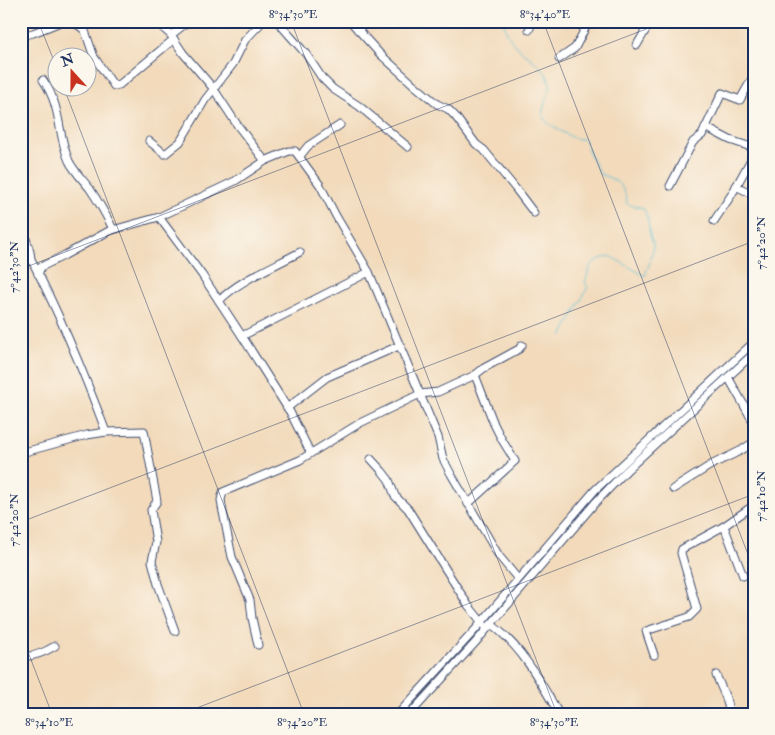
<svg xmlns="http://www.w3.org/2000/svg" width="775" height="735" viewBox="0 0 775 735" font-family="'IM FELL Double Pica',serif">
<rect width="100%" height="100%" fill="#fbf7ec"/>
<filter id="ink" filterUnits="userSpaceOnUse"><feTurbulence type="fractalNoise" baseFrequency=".02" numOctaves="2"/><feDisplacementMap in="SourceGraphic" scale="10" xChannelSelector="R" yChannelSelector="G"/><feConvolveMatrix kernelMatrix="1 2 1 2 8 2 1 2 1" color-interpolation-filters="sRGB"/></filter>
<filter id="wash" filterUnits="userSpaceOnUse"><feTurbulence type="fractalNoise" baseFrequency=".0096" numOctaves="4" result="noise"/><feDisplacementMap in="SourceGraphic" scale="20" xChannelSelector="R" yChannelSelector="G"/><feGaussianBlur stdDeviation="1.12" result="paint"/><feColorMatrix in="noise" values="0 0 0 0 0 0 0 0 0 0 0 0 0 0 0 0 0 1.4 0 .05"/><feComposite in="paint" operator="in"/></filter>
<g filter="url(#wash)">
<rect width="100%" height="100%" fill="#f2dabb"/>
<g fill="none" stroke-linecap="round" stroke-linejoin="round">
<!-- stream -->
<path stroke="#57bfd4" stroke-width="1" d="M504 21C508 52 536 54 548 78 556 93 535 110 546 121 549 125 572 138 576 139 579 139 582 139 584 139L591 157 600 174C616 180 625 184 627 204L643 208C649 217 648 225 650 236 651 239 652 240 653 243 654 254 648 266 645 276L610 256C589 262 591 263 585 283L588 287 562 336"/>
</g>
</g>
<g filter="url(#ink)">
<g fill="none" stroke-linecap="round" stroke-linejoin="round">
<defs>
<g id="minor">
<polyline points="72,21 82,28 85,31 94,57 114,86 119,85 174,39"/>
<polyline points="155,21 171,35 183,53 213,88 238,126 265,161"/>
<polyline points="277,21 306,54 322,78 333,89 359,106 408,147"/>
<polyline points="350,21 380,54 413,84 437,104 448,109 455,116 476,144 484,150 515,188 534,213"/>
<polyline points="749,21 754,24"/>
<polyline points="358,30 367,21"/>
<polyline points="529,30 533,21"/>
<polyline points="171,35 189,21"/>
<polyline points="21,36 33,33 63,21"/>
<polyline points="637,45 651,21"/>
<polyline points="559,59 575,48 589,21"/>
<path d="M43 80C62 107 57 133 69 161 74 171 83 180 90 189 99 202 106 215 113 229"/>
<polyline points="705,127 730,140 754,148"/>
<polyline points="149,141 165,154 180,142 205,100 233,64 245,40 263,21"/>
<polyline points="300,156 308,146 340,125"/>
<polyline points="670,186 693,142 702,135 722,93 740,100 754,75"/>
<polyline points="736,186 754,195"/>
<polyline points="159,217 202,275 242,336 290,412 310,452"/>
<polyline points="714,221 732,194 754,154"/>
<path d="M21 222 30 252 31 259C60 315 84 373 106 432"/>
<polyline points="38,274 41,267 65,255 109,231 159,217 235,181 265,161 289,151 295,151 320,185 336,216 369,272 438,437 443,459 451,474 499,556 518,579"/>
<path d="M219 301C239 280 275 266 300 252"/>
<polyline points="242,336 369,272"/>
<polyline points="728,377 754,423"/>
<polyline points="287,408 327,377 401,345"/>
<polyline points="21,453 87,435 106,432 144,431 157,501 151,510 156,542 152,561 158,584 175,631"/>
<polyline points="371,459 382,471 389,480 395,496 408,509 468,605 484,625"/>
<polyline points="673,489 711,465 740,451 754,442"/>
<polyline points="468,504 515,461 502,440 494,424 475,375"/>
<polyline points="743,576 724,526 754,505"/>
<path d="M491 624C522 647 540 681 559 714"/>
<polyline points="258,645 252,618 250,600 232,557 222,507 221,500 223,492 300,460 360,423 420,394 438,392 475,375 484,368 519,349 522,345"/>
<polyline points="654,655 646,631 689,617 697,609 681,553 682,549 724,526"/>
<path d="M21 656C33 658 45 652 55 646"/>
<polyline points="716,675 726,698 730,714"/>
<polyline points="398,714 475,630 595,490 754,342"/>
<polyline points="410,714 475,643 595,503 626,471 754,353"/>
</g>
</defs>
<!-- minor casing -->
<use href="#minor" stroke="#3b496c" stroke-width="9"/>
<!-- minor -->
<use href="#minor" stroke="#fff" stroke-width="7"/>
</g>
</g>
<!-- ticks -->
<path fill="none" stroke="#1b2f5e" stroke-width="1" stroke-opacity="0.45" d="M38 21 58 71M291 21 557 714M543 21 754 570M64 88 304 714M21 269 667 21M21 522 754 241M21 634 52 714M181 714 754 494"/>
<!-- margin -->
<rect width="775" height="735" fill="none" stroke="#fbf7ec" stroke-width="55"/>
<!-- north arrow -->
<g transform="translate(72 72) rotate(339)"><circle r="24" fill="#fbf7ec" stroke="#a1a7b3"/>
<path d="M0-4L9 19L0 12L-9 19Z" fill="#c8321e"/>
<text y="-8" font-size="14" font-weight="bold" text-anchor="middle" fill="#1b2f5e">N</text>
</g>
<rect x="28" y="28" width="720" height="680" fill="none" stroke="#1b2f5e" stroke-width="2"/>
<g font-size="12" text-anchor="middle" fill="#1b2f5e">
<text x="293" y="18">8°34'30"E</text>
<text x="545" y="18">8°34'40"E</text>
<text transform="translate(761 243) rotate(-90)" y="4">7°42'20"N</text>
<text transform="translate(14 267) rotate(-90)" y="4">7°42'30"N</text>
<text transform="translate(761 496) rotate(-90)" y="4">7°42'10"N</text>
<text transform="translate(14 520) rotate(-90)" y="4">7°42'20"N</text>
<text x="49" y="726">8°34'10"E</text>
<text x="302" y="726">8°34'20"E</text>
<text x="554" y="726">8°34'30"E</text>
</g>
</svg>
